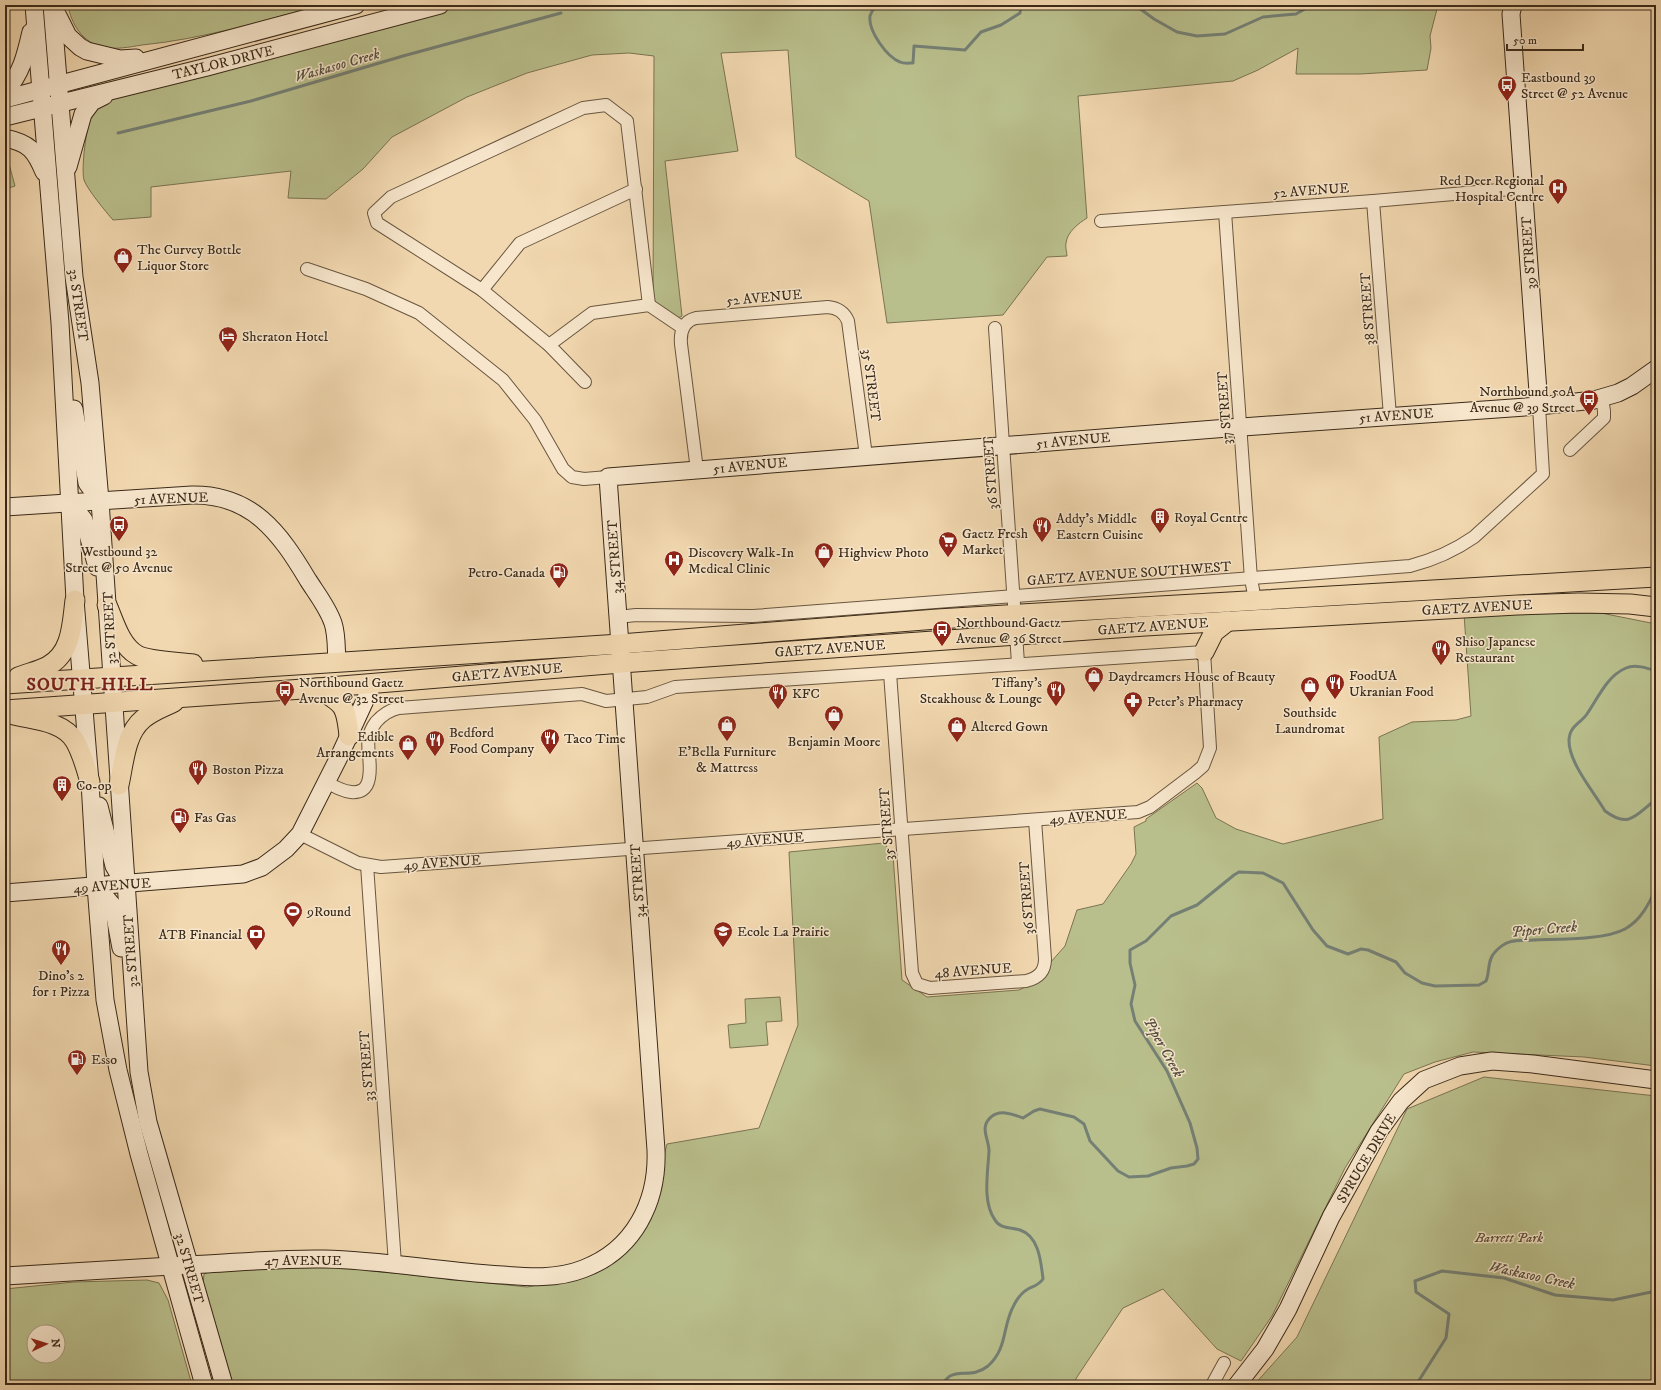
<svg xmlns="http://www.w3.org/2000/svg" width="1661" height="1390" viewBox="0 0 1661 1390" font-family="'IM FELL DW Pica',serif">
<rect width="100%" height="100%" fill="#f2d8b0"/>
<filter id="stains"><feTurbulence type="fractalNoise" baseFrequency=".005" numOctaves="4"/><feColorMatrix values="0 0 0 0 .2 0 0 0 0 .09 0 0 0 0 .02 0 0 0 .5 -.17"/></filter>
<radialGradient id="worn" r=".72"><stop offset=".6" stop-color="#630" stop-opacity="0"/><stop offset="1" stop-color="#630" stop-opacity=".3"/></radialGradient>
<!-- green -->
<g fill="#b9bf8c" stroke="#7a7452" fill-rule="evenodd">
<path d="M68 5H321C262 21 203 39 142 45 130 47 115 50 103 47 83 43 71 24 68 5Z"/>
<path d="M454 5H1438L1430 36 1431 48 1427 70 1360 74H1296L1298 48 1258 70 1233 81 1078 96 1087 218C1079 223 1067 232 1066 243 1065 247 1067 252 1067 256L1047 257 1003 315 887 323 869 201 796 157 788 50 721 53 738 151 665 161 682 316 678 318 653 304 654 56 629 53 592 55 527 73 467 97 392 137 363 169 326 199 288 198 291 171 151 187V217L113 220C106 212 87 189 84 180 81 169 86 126 92 116 96 109 102 103 108 98Z"/>
<polygon points="9,164 15,186 5,189 5,165"/>
<polygon points="1601,613 1656,624 1656,1066 1584,1057 1473,1052 1435,1062 1404,1074 1345,1168 1272,1316 1241,1361 1217,1349 1163,1289 1123,1308 1077,1377 1073,1385 232,1385 203,1284 204,1274 214,1270 326,1266 527,1287 567,1280 645,1227 667,1144 759,1128 798,1025 789,852 884,843 893,855 902,980 927,997 1019,990 1041,979 1050,963 1065,946 1077,910 1103,904 1131,864 1136,854 1134,827 1146,821 1146,819 1197,783 1202,788 1216,818 1236,829 1283,844 1383,819 1379,737 1412,722 1456,720 1471,716 1464,614"/>
<polygon points="780,997 782,1021 766,1022 768,1045 730,1048 728,1025 746,1023 745,999"/>
<polygon points="1484,1077 1656,1096 1656,1385 1254,1385 1297,1337 1407,1109"/>
<path d="M147 1280 159 1283 168 1300 192 1385H5V1289L74 1282ZM34 1332H58V1356H34Z"/>
</g>
<g fill="none" stroke-linecap="round" stroke-linejoin="round">
<!-- stream -->
<g stroke="#758075" stroke-width="3">
<path d="M876 5C874 8 871 13 870 16 868 31 887 57 900 62 904 64 909 63 913 63L914 46 965 50 981 32 1001 25 1020 13 1021 5"/>
<polyline points="1135,5 1154,19 1177,32 1197,36 1225,34 1263,17 1296,14 1312,5"/>
<polyline points="118,133 251,101 403,56 561,13"/>
<path d="M1656 671C1647 668 1635 664 1626 668 1607 676 1598 698 1587 714 1580 724 1569 726 1569 741 1569 763 1594 792 1605 811 1629 829 1636 815 1654 801L1656 802"/>
<path d="M941 1385C944 1382 947 1378 950 1376 961 1370 973 1378 988 1366 1008 1348 1002 1326 1014 1305 1017 1299 1021 1293 1028 1289 1034 1286 1039 1285 1043 1279 1041 1262 1039 1236 1020 1230 1011 1227 1000 1229 995 1220 982 1202 988 1172 989 1151 989 1139 979 1127 991 1117 1000 1109 1012 1114 1023 1118L1034 1111 1040 1109 1074 1117 1084 1124 1090 1141 1118 1171 1129 1177 1148 1176 1171 1168 1187 1166 1194 1164 1198 1159 1197 1148 1190 1123 1167 1071 1135 1021 1131 1004 1135 985 1130 963V950L1146 941 1171 916 1197 905 1234 875 1239 872 1263 873 1283 883 1313 930 1327 946 1348 954 1361 949 1368 950 1396 962 1405 973 1422 983 1435 986 1479 985 1486 981C1490 972 1487 960 1495 952 1508 938 1517 941 1534 940 1558 939 1605 940 1625 929 1641 920 1649 904 1656 888"/>
<polyline points="1416,1385 1446,1338 1449,1314 1416,1292 1415,1281 1442,1271 1504,1278 1555,1295 1613,1300 1656,1291"/>
</g>
<defs>
<g id="street">
<polyline points="1373,201 1390,416"/>
<polyline points="1225,212 1251,579 1255,600"/>
<polyline points="1101,221 1373,201 1523,188"/>
<polyline points="307,269 366,289 419,313 503,380 535,420 563,469 572,477 584,479 608,477"/>
<polyline points="482,290 520,243 636,189"/>
<polyline points="995,328 1018,663"/>
<polyline points="549,345 592,313 649,305 683,328"/>
<polyline points="585,382 549,345 482,290 377,223 374,213 391,197 583,108 606,105 627,121 649,305"/>
<polyline points="1570,450 1604,418 1604,411 1602,398"/>
<path d="M697 470 681 344C680 332 683 321 696 318L828 307C838 308 844 312 848 321L866 456"/>
<path d="M618 617 636 615 753 616 1410 566C1433 560 1454 551 1474 537L1543 474 1539 406"/>
<path d="M890 673 912 973 917 984 930 988 1026 981C1038 978 1045 972 1045 959L1035 820"/>
<path d="M300 834 358 863 381 867 1138 812 1150 807 1195 773 1203 766 1210 748 1204 652 675 687 647 697 606 701 582 694 399 708C390 710 383 714 376 722 361 742 373 756 369 778 365 802 339 790 327 782"/>
<polyline points="367,865 395,1264"/>
<polyline points="1212,1385 1224,1363"/>
</g>
<g id="secondary">
<polyline points="34,5 60,323 75,600 90,782 96,886 105,1000 118,1070 139,1154 204,1385"/>
<polyline points="52,5 74,277 90,383 100,501 139,1072 148,1122 224,1385"/>
<polyline points="1513,5 1511,14 1539,406"/>
<polyline points="56,12 68,36 80,47 87,51 120,59 136,58"/>
<path d="M5 93C22 71 25 58 31 32"/>
<polyline points="5,99 356,5"/>
<polyline points="5,117 207,67 440,5"/>
<path d="M5 138C29 143 35 150 44 172"/>
<polyline points="68,167 83,114 92,102 104,96"/>
<polyline points="74,409 87,483 100,501"/>
<polyline points="70,502 84,520 97,567"/>
<path d="M5 507 192 495C252 494 280 533 308 580 317 594 328 608 333 623 337 635 336 649 337 662"/>
<polyline points="99,806 114,866 121,878"/>
<polyline points="96,886 113,906 121,948"/>
<polyline points="5,893 243,874 262,867 286,849 300,834 339,757 373,683"/>
<path d="M5 1276C66 1272 127 1269 188 1265 234 1263 278 1258 324 1259 379 1260 433 1270 488 1274 520 1276 552 1281 583 1269 634 1250 658 1202 656 1150L608 477 1228 428 1539 406 1594 400 1618 393 1632 386 1656 369"/>
<polyline points="1237,1385 1265,1349 1288,1309 1331,1217 1379,1131 1401,1101 1424,1080 1460,1066 1492,1061 1533,1064 1656,1080"/>
</g>
<g id="primary">
<path d="M107 605C114 621 120 645 137 655 147 661 180 662 193 664"/>
<polyline points="1204,652 1214,632 1228,621"/>
<path d="M18 677C28 673 39 671 48 666 72 653 72 624 75 600"/>
<polyline points="5,684 620,644 937,619 1656,577"/>
<path d="M317 688C344 704 346 705 349 736"/>
<polyline points="5,710 317,688 621,663 1145,626 1517,605 1579,603 1630,604 1656,607"/>
<path d="M14 715C34 720 63 721 75 741 82 753 86 768 90 782"/>
<path d="M119 785C124 763 125 734 143 719 152 711 164 707 174 702"/>
</g>
</defs>
<!-- street casing -->
<use href="#street" stroke="#68563f" stroke-width="14"/>
<!-- secondary casing -->
<use href="#secondary" stroke="#3a2a19" stroke-width="19"/>
<!-- primary casing -->
<use href="#primary" stroke="#3a2a19" stroke-width="21"/>
<!-- street -->
<use href="#street" stroke="#f7e6cc" stroke-width="12"/>
<!-- secondary -->
<use href="#secondary" stroke="#f7e6cc" stroke-width="17"/>
<!-- primary -->
<use href="#primary" stroke="#f2d8b0" stroke-width="19"/>
</g>
<!-- icons -->
<defs>
<symbol id="bus-pin" viewBox="-11 -11 22 30"><path d="M0 17L-7.5 6A9.5 9.5 0 1 1 7.5 6Z" fill="#8f2418" stroke="#f7e6cc"/><path d="M-5-6H5V4H4V6H2V4H-2V6H-4V4H-5ZM-3.5-4V0h7V-4ZM-3.5 1.2v1.5H-2V1.2ZM2 1.2v1.5H3.5V1.2Z" fill="#fff"/></symbol>
<symbol id="hospital-pin" viewBox="-11 -11 22 30"><path d="M0 17L-7.5 6A9.5 9.5 0 1 1 7.5 6Z" fill="#8f2418" stroke="#f7e6cc"/><path d="M-5-5h3v3.5h4V-5h3V5h-3V1.5h-4V5h-3Z" fill="#fff"/></symbol>
<symbol id="shop-pin" viewBox="-11 -11 22 30"><path d="M0 17L-7.5 6A9.5 9.5 0 1 1 7.5 6Z" fill="#8f2418" stroke="#f7e6cc"/><path d="M-5-2.5h2.3a2.7 3.5 0 0 1 5.4 0H5L5.5 6h-11ZM-1.5-2.5h3a1.5 2.3 0 0 0-3 0Z" fill="#fff"/></symbol>
<symbol id="hotel-pin" viewBox="-11 -11 22 30"><path d="M0 17L-7.5 6A9.5 9.5 0 1 1 7.5 6Z" fill="#8f2418" stroke="#f7e6cc"/><path d="M-6-4.5h1.5V1H6V5H4.5V3h-9V5H-6ZM-4 0a1.8 1.8 0 1 1 3.6 0ZM.5 0V-2.5h3Q6-2.5 6 0Z" fill="#fff"/></symbol>
<symbol id="building-pin" viewBox="-11 -11 22 30"><path d="M0 17L-7.5 6A9.5 9.5 0 1 1 7.5 6Z" fill="#8f2418" stroke="#f7e6cc"/><path d="M-4-6H4V6H1V3H-1V6H-4ZM-2.5-4.3h1.7v1.8h-1.7ZM.8-4.3h1.7v1.8H.8ZM-2.5-1h1.7V.8h-1.7ZM.8-1h1.7V.8H.8Z" fill="#fff"/></symbol>
<symbol id="restaurant-pin" viewBox="-11 -11 22 30"><path d="M0 17L-7.5 6A9.5 9.5 0 1 1 7.5 6Z" fill="#8f2418" stroke="#f7e6cc"/><path d="M-5-6h1v4h1v-4h1v4h1v-4h1v5L-1.5 .5V6h-2V.5L-5-1ZM5-6V6H3V1.5H1.5Q1.5-4 5-6Z" fill="#fff"/></symbol>
<symbol id="supermarket-pin" viewBox="-11 -11 22 30"><path d="M0 17L-7.5 6A9.5 9.5 0 1 1 7.5 6Z" fill="#8f2418" stroke="#f7e6cc"/><path d="M-6-5.5h2.5l.6 2H6L4.5 2H-2.5L-4.4-4H-6ZM-1.5 3.2a1.3 1.3 0 1 0 .1 0ZM3 3.2a1.3 1.3 0 1 0 .1 0Z" fill="#fff"/></symbol>
<symbol id="fuel-pin" viewBox="-11 -11 22 30"><path d="M0 17L-7.5 6A9.5 9.5 0 1 1 7.5 6Z" fill="#8f2418" stroke="#f7e6cc"/><path d="M-5.5-6h7V0h2V4h1.3V-2.5L3-4.5l.8-.8L6-3V5H2.5V1h-1V6h-7ZM-4.2-4.7v3.2H.2V-4.7Z" fill="#fff"/></symbol>
<symbol id="pharmacy-pin" viewBox="-11 -11 22 30"><path d="M0 17L-7.5 6A9.5 9.5 0 1 1 7.5 6Z" fill="#8f2418" stroke="#f7e6cc"/><path d="M-2-6h4v4h4v4h-4v4h-4v-4h-4v-4h4Z" fill="#fff"/></symbol>
<symbol id="stadium-pin" viewBox="-11 -11 22 30"><path d="M0 17L-7.5 6A9.5 9.5 0 1 1 7.5 6Z" fill="#8f2418" stroke="#f7e6cc"/><path d="M0-5a6.5 5 0 1 0 0 10a6.5 5 0 1 0 0-10ZM-3.5-1.8h7v3.6h-7Z" fill="#fff"/></symbol>
<symbol id="school-pin" viewBox="-11 -11 22 30"><path d="M0 17L-7.5 6A9.5 9.5 0 1 1 7.5 6Z" fill="#8f2418" stroke="#f7e6cc"/><path d="M0-5L7-2L0 1L-7-2ZM-4 1L0 2.5L4 1V4Q0 6-4 4Z" fill="#fff"/></symbol>
<symbol id="bank-pin" viewBox="-11 -11 22 30"><path d="M0 17L-7.5 6A9.5 9.5 0 1 1 7.5 6Z" fill="#8f2418" stroke="#f7e6cc"/><path d="M-6-4H6V4H-6ZM0-2.3a2.3 2.3 0 1 0 0 4.6a2.3 2.3 0 1 0 0-4.6Z" fill="#fff"/></symbol>
</defs>
<g fill-rule="evenodd">
<use href="#bus-pin" x="1496" y="74" width="22" height="30"/>
<use href="#hospital-pin" x="1547" y="177" width="22" height="30"/>
<use href="#shop-pin" x="112" y="246" width="22" height="30"/>
<use href="#hotel-pin" x="217" y="325" width="22" height="30"/>
<use href="#bus-pin" x="1578" y="388" width="22" height="30"/>
<use href="#building-pin" x="1149" y="506" width="22" height="30"/>
<use href="#bus-pin" x="108" y="514" width="22" height="30"/>
<use href="#restaurant-pin" x="1031" y="515" width="22" height="30"/>
<use href="#supermarket-pin" x="937" y="530" width="22" height="30"/>
<use href="#shop-pin" x="813" y="541" width="22" height="30"/>
<use href="#hospital-pin" x="663" y="549" width="22" height="30"/>
<use href="#fuel-pin" x="548" y="561" width="22" height="30"/>
<use href="#bus-pin" x="931" y="619" width="22" height="30"/>
<use href="#restaurant-pin" x="1430" y="638" width="22" height="30"/>
<use href="#shop-pin" x="1083" y="665" width="22" height="30"/>
<use href="#restaurant-pin" x="1324" y="672" width="22" height="30"/>
<use href="#shop-pin" x="1299" y="675" width="22" height="30"/>
<use href="#bus-pin" x="274" y="679" width="22" height="30"/>
<use href="#restaurant-pin" x="1045" y="679" width="22" height="30"/>
<use href="#restaurant-pin" x="767" y="682" width="22" height="30"/>
<use href="#pharmacy-pin" x="1122" y="690" width="22" height="30"/>
<use href="#shop-pin" x="823" y="704" width="22" height="30"/>
<use href="#shop-pin" x="716" y="714" width="22" height="30"/>
<use href="#shop-pin" x="946" y="715" width="22" height="30"/>
<use href="#restaurant-pin" x="539" y="727" width="22" height="30"/>
<use href="#restaurant-pin" x="424" y="729" width="22" height="30"/>
<use href="#shop-pin" x="397" y="733" width="22" height="30"/>
<use href="#restaurant-pin" x="187" y="758" width="22" height="30"/>
<use href="#building-pin" x="51" y="774" width="22" height="30"/>
<use href="#fuel-pin" x="169" y="806" width="22" height="30"/>
<use href="#stadium-pin" x="282" y="900" width="22" height="30"/>
<use href="#school-pin" x="712" y="920" width="22" height="30"/>
<use href="#bank-pin" x="245" y="923" width="22" height="30"/>
<use href="#restaurant-pin" x="50" y="938" width="22" height="30"/>
<use href="#fuel-pin" x="66" y="1048" width="22" height="30"/>
</g>
<g text-anchor="middle" stroke-width="3" stroke-linejoin="round" paint-order="stroke">
<!-- street labels -->
<g font-size="14" fill="#3a2a19" stroke="#f7e6cc">
<text transform="translate(223 62) rotate(-14)" y="5">TAYLOR DRIVE</text>
<text transform="translate(1311 190) rotate(-4)" y="5">52 AVENUE</text>
<text transform="translate(1528 253) rotate(-94)" y="5">39 STREET</text>
<text transform="translate(764 297) rotate(-5)" y="5">52 AVENUE</text>
<text transform="translate(79 305) rotate(82)" y="5">32 STREET</text>
<text transform="translate(1367 309) rotate(-94)" y="5">38 STREET</text>
<text transform="translate(872 385) rotate(83)" y="5">35 STREET</text>
<text transform="translate(1224 408) rotate(-94)" y="5">37 STREET</text>
<text transform="translate(1396 415) rotate(-4)" y="5">51 AVENUE</text>
<text transform="translate(1073 440) rotate(-5)" y="5">51 AVENUE</text>
<text transform="translate(750 465) rotate(-5)" y="5">51 AVENUE</text>
<text transform="translate(990 473) rotate(-94)" y="5">36 STREET</text>
<text transform="translate(171 498) rotate(-2)" y="5">51 AVENUE</text>
<text transform="translate(614 557) rotate(-94)" y="5">34 STREET</text>
<text transform="translate(1129 573) rotate(-4)" y="5">GAETZ AVENUE SOUTHWEST</text>
<text transform="translate(1477 607) rotate(-3)" y="5">GAETZ AVENUE</text>
<text transform="translate(1153 626) rotate(-4)" y="5">GAETZ AVENUE</text>
<text transform="translate(109 628) rotate(-93)" y="5">32 STREET</text>
<text transform="translate(830 648) rotate(-4)" y="5">GAETZ AVENUE</text>
<text transform="translate(507 672) rotate(-5)" y="5">GAETZ AVENUE</text>
<text transform="translate(1088 816) rotate(-4)" y="5">49 AVENUE</text>
<text transform="translate(886 824) rotate(-94)" y="5">35 STREET</text>
<text transform="translate(765 839) rotate(-4)" y="5">49 AVENUE</text>
<text transform="translate(442 862) rotate(-4)" y="5">49 AVENUE</text>
<text transform="translate(637 881) rotate(-94)" y="5">34 STREET</text>
<text transform="translate(112 885) rotate(-4)" y="5">49 AVENUE</text>
<text transform="translate(1026 898) rotate(-94)" y="5">36 STREET</text>
<text transform="translate(130 951) rotate(-94)" y="5">32 STREET</text>
<text transform="translate(973 970) rotate(-4)" y="5">48 AVENUE</text>
<text transform="translate(366 1066) rotate(-94)" y="5">33 STREET</text>
<text transform="translate(1366 1158) rotate(-59)" y="5">SPRUCE DRIVE</text>
<text x="303" y="1265">47 AVENUE</text>
<text transform="translate(190 1268) rotate(74)" y="5">32 STREET</text>
</g>
<!-- poi labels -->
<g font-size="14" fill="#3a2a19" stroke="#f7e6cc" text-anchor="start">
<text x="1521" y="82">Eastbound 39<tspan x="1521" dy="16">Street @ 52 Avenue</tspan></text>
<text x="1544" y="185" text-anchor="end">Red Deer Regional<tspan x="1544" dy="16">Hospital Centre</tspan></text>
<text x="137" y="254">The Curvey Bottle<tspan x="137" dy="16">Liquor Store</tspan></text>
<text x="242" y="341">Sheraton Hotel</text>
<text x="1575" y="396" text-anchor="end">Northbound 50A<tspan x="1575" dy="16">Avenue @ 39 Street</tspan></text>
<text x="1174" y="522">Royal Centre</text>
<text x="1056" y="523">Addy's Middle<tspan x="1056" dy="16">Eastern Cuisine</tspan></text>
<text x="962" y="538">Gaetz Fresh<tspan x="962" dy="16">Market</tspan></text>
<text x="119" y="556" text-anchor="middle">Westbound 32<tspan x="119" dy="16">Street @ 50 Avenue</tspan></text>
<text x="688" y="557">Discovery Walk-In<tspan x="688" dy="16">Medical Clinic</tspan></text>
<text x="838" y="557">Highview Photo</text>
<text x="545" y="577" text-anchor="end">Petro-Canada</text>
<text x="956" y="627">Northbound Gaetz<tspan x="956" dy="16">Avenue @ 36 Street</tspan></text>
<text x="1455" y="646">Shiso Japanese<tspan x="1455" dy="16">Restaurant</tspan></text>
<text x="1349" y="680">FoodUA<tspan x="1349" dy="16">Ukranian Food</tspan></text>
<text x="1108" y="681">Daydreamers House of Beauty</text>
<text x="299" y="687">Northbound Gaetz<tspan x="299" dy="16">Avenue @ 32 Street</tspan></text>
<text x="1042" y="687" text-anchor="end">Tiffany's<tspan x="1042" dy="16">Steakhouse &amp; Lounge</tspan></text>
<text x="792" y="698">KFC</text>
<text x="1147" y="706">Peter's Pharmacy</text>
<text x="1310" y="717" text-anchor="middle">Southside<tspan x="1310" dy="16">Laundromat</tspan></text>
<text x="971" y="731">Altered Gown</text>
<text x="449" y="737">Bedford<tspan x="449" dy="16">Food Company</tspan></text>
<text x="394" y="741" text-anchor="end">Edible<tspan x="394" dy="16">Arrangements</tspan></text>
<text x="564" y="743">Taco Time</text>
<text x="834" y="746" text-anchor="middle">Benjamin Moore</text>
<text x="727" y="756" text-anchor="middle">E'Bella Furniture<tspan x="727" dy="16">&amp; Mattress</tspan></text>
<text x="212" y="774">Boston Pizza</text>
<text x="76" y="790">Co-op</text>
<text x="194" y="822">Fas Gas</text>
<text x="307" y="916">9Round</text>
<text x="737" y="936">Ecole La Prairie</text>
<text x="242" y="939" text-anchor="end">ATB Financial</text>
<text x="61" y="980" text-anchor="middle">Dino's 2<tspan x="61" dy="16">for 1 Pizza</tspan></text>
<text x="91" y="1064">Esso</text>
</g>
<!-- park labels -->
<g font-size="14" font-style="italic" fill="#5a4f36" stroke="#f7e6cc">
<text x="1509" y="1242">Barrett Park</text>
</g>
<!-- water labels -->
<g font-size="15" font-style="italic" fill="#524e3f" stroke="#f7e6cc">
<text transform="translate(337 65) rotate(-16)" y="5">Waskasoo Creek</text>
<text transform="translate(1544 929) rotate(-5)" y="5">Piper Creek</text>
<text transform="translate(1164 1047) rotate(61)" y="5">Piper Creek</text>
<text transform="translate(1532 1275) rotate(12)" y="5">Waskasoo Creek</text>
</g>
<!-- district labels -->
<g font-size="18" font-weight="bold" letter-spacing="1" fill="#7a1f14" stroke="#f7e6cc">
<text x="90" y="690">SOUTH HILL</text>
</g>
</g>
<!-- margin -->
<rect width="1661" height="1390" fill="none" stroke="#f2d8b0" stroke-width="20"/>
<rect x="6" y="6" width="1649" height="1378" fill="none" stroke="#3a2a19" stroke-width="2"/>
<rect x="10" y="10" width="1641" height="1370" fill="none" stroke="#3a2a19"/>
<!-- north arrow -->
<g transform="translate(46 1344) rotate(86)"><circle r="19" fill="#f7e6cc" stroke="#ab9b84"/>
<path d="M0-3L7 15L0 10L-7 15Z" fill="#8f2418"/>
<text y="-6" font-size="11" font-weight="bold" text-anchor="middle" fill="#3a2a19">N</text>
</g>
<!-- scale -->
<path d="M1507 44v6h76v-6" fill="none" stroke="#3a2a19" stroke-width="2"/>
<text x="1513" y="44" font-size="12" fill="#3a2a19" stroke="#f7e6cc" stroke-width="3" paint-order="stroke">50 m</text>
<rect width="100%" height="100%" filter="url(#stains)"/>
<rect width="100%" height="100%" fill="url(#worn)"/>
</svg>
